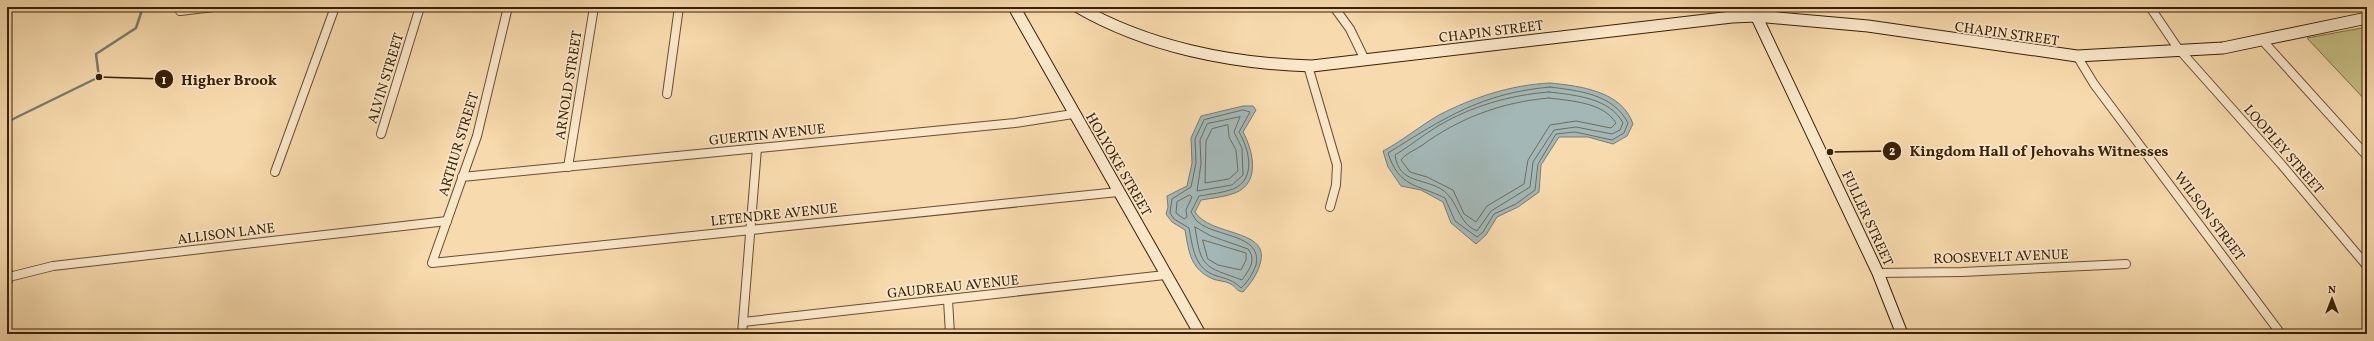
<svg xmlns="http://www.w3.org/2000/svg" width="2374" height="341" viewBox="0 0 2374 341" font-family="Vollkorn,serif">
<rect width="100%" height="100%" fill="#f7daad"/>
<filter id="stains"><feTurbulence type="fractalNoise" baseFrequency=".005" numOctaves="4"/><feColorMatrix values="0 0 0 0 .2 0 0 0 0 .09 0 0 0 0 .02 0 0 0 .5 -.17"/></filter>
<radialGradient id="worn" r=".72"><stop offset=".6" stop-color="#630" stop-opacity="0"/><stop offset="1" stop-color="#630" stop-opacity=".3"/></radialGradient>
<!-- green -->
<polygon fill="#c5bd84" stroke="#806e45" points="2367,27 2367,102 2307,38"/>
<!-- water -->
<g fill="#a3b7b6" stroke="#797b70">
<path d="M1550 83C1580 86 1622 91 1633 124L1627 136 1613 144 1588 137H1559L1541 165 1539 192 1518 207 1497 217 1486 235 1476 244 1451 223 1443 202 1421 190 1401 186 1388 167 1383 151C1402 141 1420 126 1439 115 1474 97 1511 85 1550 83Z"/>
<path d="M1243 106H1253L1256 110 1243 132C1253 150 1261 183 1235 193 1225 197 1212 198 1201 200L1195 212C1210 236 1267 229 1261 260 1259 272 1251 283 1243 292 1236 291 1236 287 1231 284 1226 281 1218 281 1213 279 1190 269 1189 252 1185 230L1172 222 1166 214 1168 207 1167 196 1187 186 1192 163 1191 138 1201 116Z"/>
</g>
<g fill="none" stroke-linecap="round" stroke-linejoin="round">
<!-- shore -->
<g stroke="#6e6c5e" stroke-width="1">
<path d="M1550 87C1580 91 1613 94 1628 123L1624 133 1612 140 1575 132 1556 134 1538 164 1535 190 1516 204 1494 214 1483 232 1477 237 1455 221 1445 198C1416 184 1399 187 1388 153 1444 118 1482 93 1550 87Z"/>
<path d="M1549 92C1575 95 1610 98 1623 123L1620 130 1612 134 1576 127 1554 130 1533 162 1530 187 1491 211 1477 231C1458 223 1459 203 1444 191 1425 177 1399 185 1395 155 1410 146 1423 135 1438 126 1472 106 1510 95 1549 92Z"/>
<path d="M1549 98C1571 101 1603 102 1616 123L1611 128 1576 121 1550 125 1528 160 1524 184 1487 206 1476 222 1464 214 1453 190 1427 177 1410 172 1401 160C1405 154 1415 150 1421 146 1459 118 1502 102 1549 98Z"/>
<path d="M1243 110 1250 112 1239 132C1249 149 1257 179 1233 189 1223 193 1210 194 1199 196L1191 212C1193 215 1195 220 1198 222 1215 237 1263 234 1256 265 1253 273 1248 282 1241 288 1233 280 1227 279 1217 276 1194 269 1193 248 1189 228L1174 219 1170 213 1172 199 1191 187 1196 163 1195 139 1204 120Z"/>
<polygon points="1240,117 1234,132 1242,148 1243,175 1232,185 1197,191 1201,164 1200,140 1207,124"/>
<polygon points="1228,125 1229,137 1236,150 1238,171 1229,179 1205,183 1206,141 1212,129"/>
<polygon points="1190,195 1192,197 1186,210 1187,217 1184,219 1176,213 1177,202"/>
<path d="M1195 227 1211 236 1248 249C1257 260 1249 270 1242 280 1204 266 1201 269 1195 227Z"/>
<polygon points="1203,240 1246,253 1246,260 1241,270 1218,265 1208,259"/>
</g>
<!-- stream -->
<polyline stroke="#797b70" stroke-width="2.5" points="7,122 99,77 96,54 136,28 143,7"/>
<defs>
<g id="street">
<polyline points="508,7 477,136 432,263 1118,192"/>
<polyline points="1334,7 1350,29 1365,60"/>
<polyline points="2150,7 2177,47 2281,164 2367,266"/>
<polyline points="180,11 214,7"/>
<polyline points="2263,41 2367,156"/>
<polyline points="2077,56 2094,84 2281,334"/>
<polyline points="1308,66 1337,165 1336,185 1330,207"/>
<polyline points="667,94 679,7"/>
<polyline points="381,134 420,7"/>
<polyline points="568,167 594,7"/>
<polyline points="275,172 335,7"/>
<polyline points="462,177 1015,123 1073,114"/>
<polyline points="7,269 9,277 7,283"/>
<polyline points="1878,273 1962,272 2126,264"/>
<polyline points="9,277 53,266 447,221"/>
<polyline points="948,300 950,334"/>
<polyline points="743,322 1165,275"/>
<polyline points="742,334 757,148"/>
</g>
<g id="secondary">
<polyline points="1014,7 1200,334"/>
<path d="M1078 7C1147 47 1232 64 1312 66L1732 17 1756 16 1868 26 2077 56 2223 48 2367 18"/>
<polyline points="1752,7 1878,273 1902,334"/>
</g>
</defs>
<!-- street casing -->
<use href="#street" stroke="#694e30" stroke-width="10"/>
<!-- secondary casing -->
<use href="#secondary" stroke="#3a2006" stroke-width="13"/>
<!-- street -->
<use href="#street" stroke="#fae7ca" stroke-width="8"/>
<!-- secondary -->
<use href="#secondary" stroke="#fae7ca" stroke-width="11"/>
</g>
<g text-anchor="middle" stroke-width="3.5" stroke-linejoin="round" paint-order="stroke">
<!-- street labels -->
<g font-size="14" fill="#3a2006" stroke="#fae7ca">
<text transform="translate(1491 31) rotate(-7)" y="5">CHAPIN STREET</text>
<text transform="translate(2007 33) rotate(8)" y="5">CHAPIN STREET</text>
<text transform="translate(385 78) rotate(-73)" y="5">ALVIN STREET</text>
<text transform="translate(568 85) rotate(-81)" y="5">ARNOLD STREET</text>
<text transform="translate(767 134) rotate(-6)" y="5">GUERTIN AVENUE</text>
<text transform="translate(458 144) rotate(-73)" y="5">ARTHUR STREET</text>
<text transform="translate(2284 149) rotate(49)" y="5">LOOPLEY STREET</text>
<text transform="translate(1119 164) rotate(60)" y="5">HOLYOKE STREET</text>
<text transform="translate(774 214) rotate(-6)" y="5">LETENDRE AVENUE</text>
<text transform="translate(2210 216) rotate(53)" y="5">WILSON STREET</text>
<text transform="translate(1868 218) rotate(65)" y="5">FULLER STREET</text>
<text transform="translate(226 233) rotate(-7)" y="5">ALLISON LANE</text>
<text transform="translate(2001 256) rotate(-2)" y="5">ROOSEVELT AVENUE</text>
<text transform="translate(953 286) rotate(-6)" y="5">GAUDREAU AVENUE</text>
</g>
</g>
<!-- callouts -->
<path fill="none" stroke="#3a2006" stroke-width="1.5" d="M99 77L164 79M1830 152L1892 151"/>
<g fill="#3a2006" stroke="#fae7ca" stroke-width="1.5">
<circle cx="99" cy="77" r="4"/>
<circle cx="1830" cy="152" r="4"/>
<circle cx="164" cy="79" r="10"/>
<circle cx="1892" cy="151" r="10"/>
</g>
<g font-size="12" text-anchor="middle" font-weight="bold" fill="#fff">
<text x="164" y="84">1</text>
<text x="1892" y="155">2</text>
</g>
<g font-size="15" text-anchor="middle" font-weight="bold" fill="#3a2006" stroke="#fae7ca" stroke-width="3.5" stroke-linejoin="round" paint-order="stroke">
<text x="229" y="85">Higher Brook</text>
<text x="2039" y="156">Kingdom Hall of Jehovahs Witnesses</text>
</g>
<!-- margin -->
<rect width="2374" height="341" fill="none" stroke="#f7daad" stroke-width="24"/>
<rect x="8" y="8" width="2358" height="325" fill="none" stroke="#3a2006" stroke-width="2"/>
<rect x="12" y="12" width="2350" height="317" fill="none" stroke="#3a2006"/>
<!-- north arrow -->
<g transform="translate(2332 299)" stroke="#fae7ca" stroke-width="3" paint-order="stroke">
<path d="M0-3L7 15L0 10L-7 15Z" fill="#3a2006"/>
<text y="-6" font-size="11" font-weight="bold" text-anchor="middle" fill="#3a2006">N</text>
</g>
<rect width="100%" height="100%" filter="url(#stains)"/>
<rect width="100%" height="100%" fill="url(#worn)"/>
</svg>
